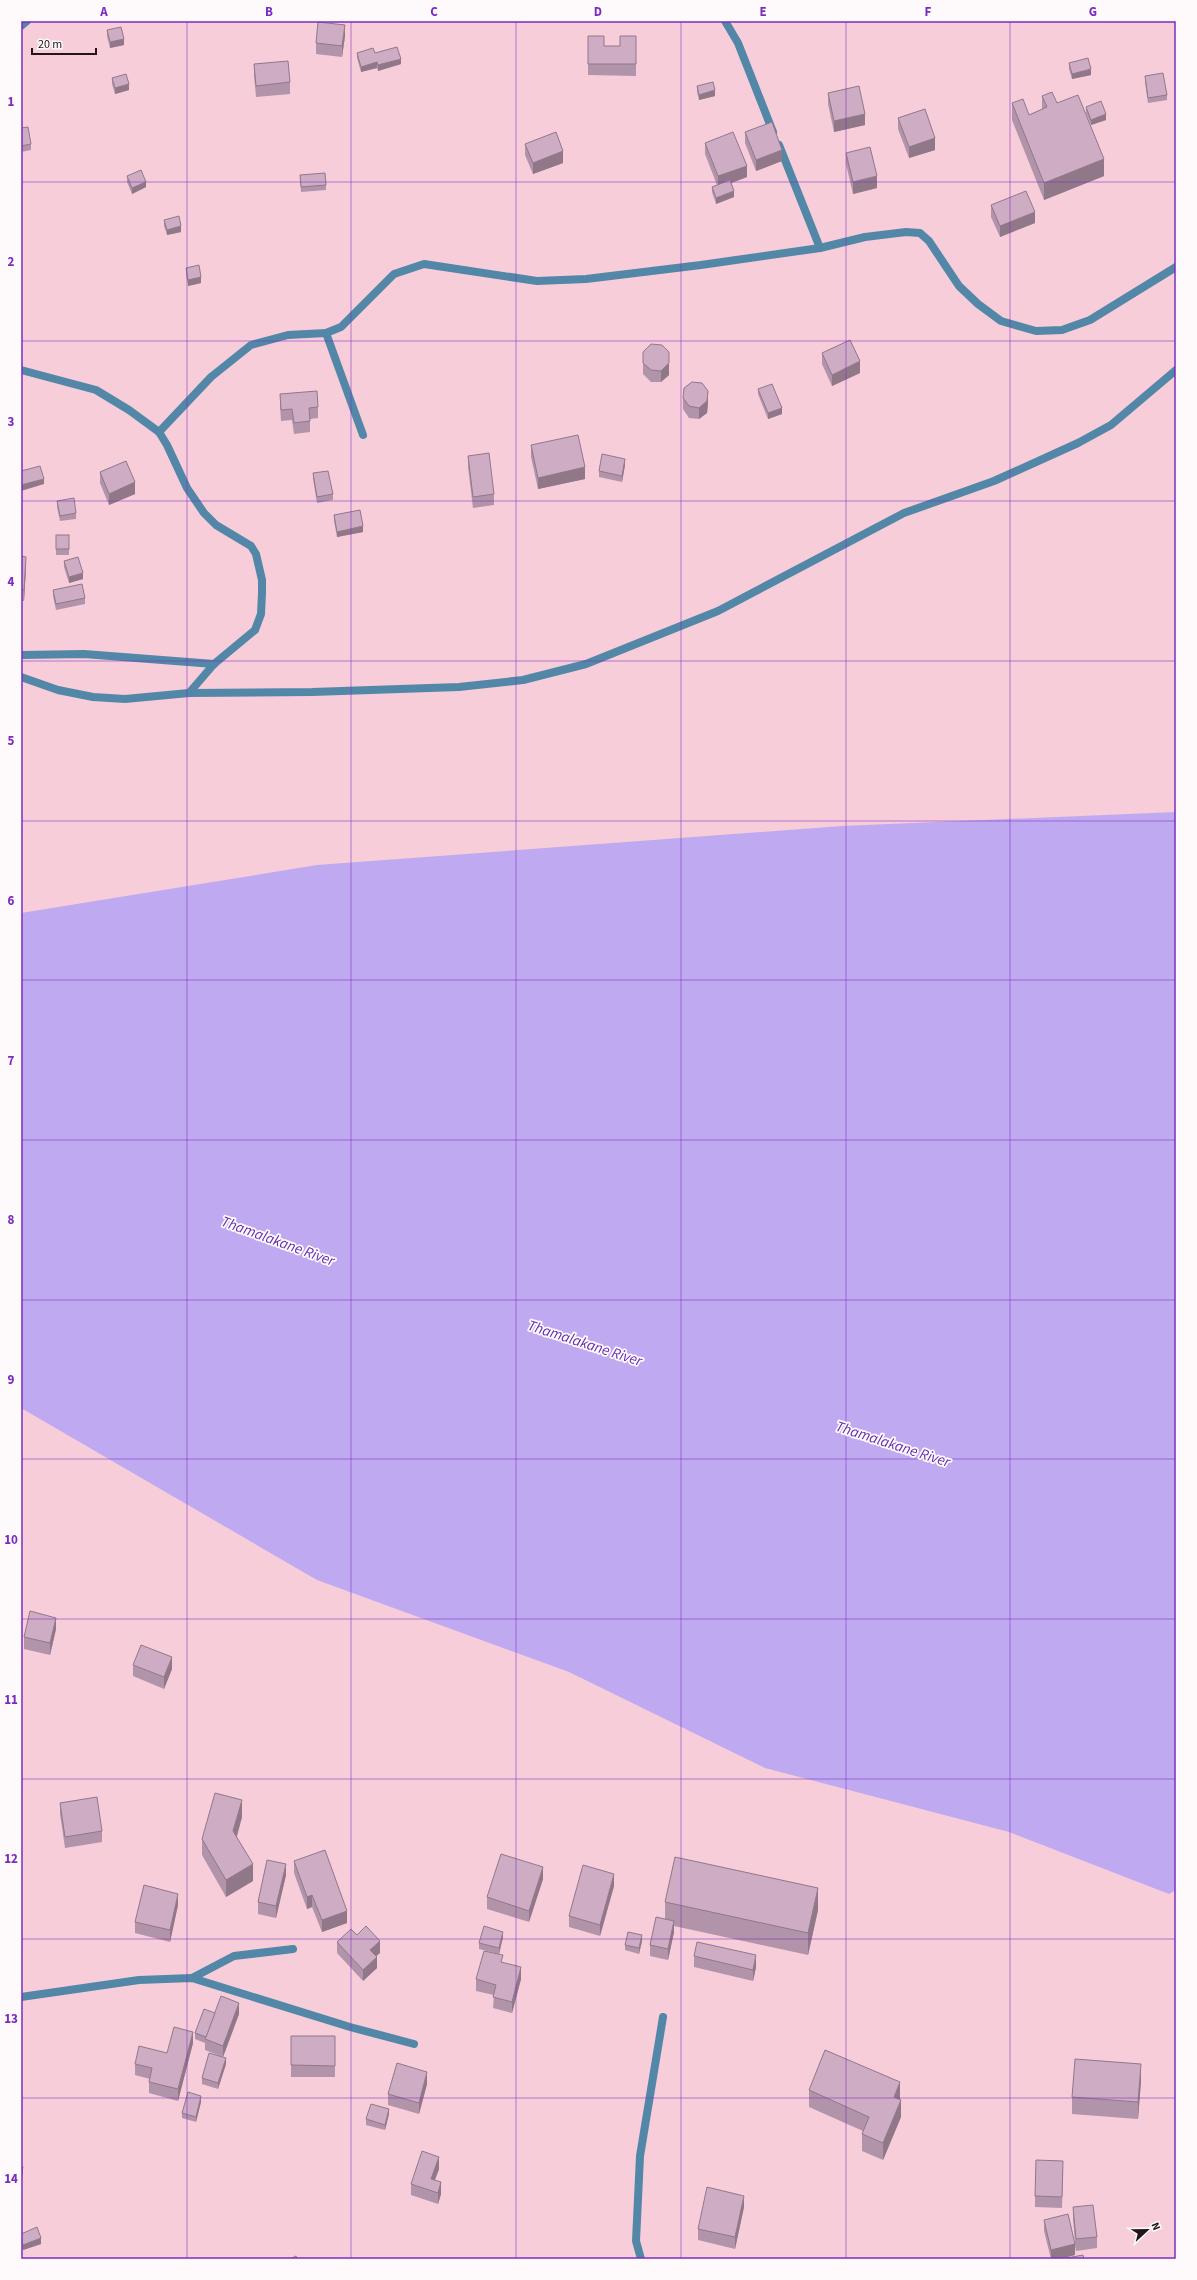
<svg xmlns="http://www.w3.org/2000/svg" width="1197" height="2280" viewBox="0 0 1197 2280" font-family="'Source Sans 3',sans-serif">
<rect width="100%" height="100%" fill="#f7cdda"/>
<!-- water -->
<polygon fill="#bfaaf1" points="1176,812 1176,1890 1169,1894 1009,1832 765,1768 569,1672 317,1580 21,1408 21,913 317,865 842,826"/>
<g fill="none" stroke-linecap="round" stroke-linejoin="round">
<!-- minor -->
<g stroke="#5287a8" stroke-width="8">
<polyline points="725,21 738,43 773,132"/>
<polyline points="21,26 27,21"/>
<polyline points="779,145 820,248"/>
<polyline points="326,333 363,435"/>
<polyline points="21,370 96,390 129,410 159,432 167,445 187,488 204,513 216,525 251,546 256,554 262,580 262,593 261,614 255,630 214,664 189,693"/>
<polyline points="159,432 211,377 251,345 288,335 326,333 341,327 394,274 424,264 537,281 586,279 701,265 820,248 865,237 906,232 920,233 929,241 959,286 978,304 1001,321 1036,331 1062,330 1090,320 1176,267"/>
<polyline points="21,655 84,654 214,664"/>
<polyline points="21,677 58,690 93,697 125,699 189,693 312,692 459,687 523,680 586,664 718,611 904,513 994,481 1078,443 1111,425 1176,370"/>
<polyline points="192,1978 234,1956 293,1949"/>
<polyline points="21,1997 139,1980 192,1978 350,2027 414,2044"/>
<polyline points="641,2259 636,2241 640,2156 663,2017"/>
</g>
</g>
<!-- wall -->
<g fill="#b194a9">
<polygon points="514,21 521,21 521,23"/>
<polygon points="107,30 124,45 110,48 107,36"/>
<polygon points="345,36 342,57 316,54 316,43"/>
<polygon points="588,36 604,46 620,46 636,36 636,76 588,75"/>
<polygon points="357,53 375,53 401,64 378,71 377,68 361,72 357,58"/>
<polygon points="1069,63 1091,75 1072,79 1069,69"/>
<polygon points="254,64 290,82 290,94 256,97 254,75"/>
<polygon points="1145,76 1167,95 1167,100 1148,103 1145,82"/>
<polygon points="112,78 129,90 115,94 112,84"/>
<polygon points="697,86 715,96 699,100 697,92"/>
<polygon points="828,93 865,125 834,132 828,104"/>
<polygon points="1042,96 1057,103 1104,176 1044,200 1012,120 1012,103 1029,115 1042,109"/>
<polygon points="1086,107 1106,120 1091,125 1086,113"/>
<polygon points="898,118 935,150 909,158 898,129"/>
<polygon points="21,128 31,144 31,150 21,152"/>
<polygon points="745,132 782,161 756,171 745,143"/>
<polygon points="705,143 747,177 731,183 734,197 716,204 712,192 712,187 717,185 705,154"/>
<polygon points="525,144 563,163 533,174 525,155"/>
<polygon points="846,153 877,188 853,194 846,164"/>
<polygon points="300,175 326,185 326,190 301,192"/>
<polygon points="127,176 146,187 132,194 127,182"/>
<polygon points="991,205 1035,223 1000,237 991,217"/>
<polygon points="164,220 181,232 167,235 164,226"/>
<polygon points="186,268 201,283 188,286 186,274"/>
<polygon points="643,352 669,375 661,382 651,382 643,374"/>
<polygon points="822,353 860,373 832,386 822,364"/>
<polygon points="758,389 782,414 768,419 758,394"/>
<polygon points="280,394 318,407 318,418 310,419 310,432 294,434 292,420 281,421 280,405"/>
<polygon points="683,398 708,403 707,413 699,419 689,418 683,409"/>
<polygon points="531,445 585,479 538,489 531,457"/>
<polygon points="468,456 494,494 494,505 473,508 468,467"/>
<polygon points="625,465 622,482 599,477 599,471"/>
<polygon points="100,472 135,494 109,505 100,483"/>
<polygon points="313,473 333,494 333,500 317,503 313,479"/>
<polygon points="57,501 76,513 76,519 60,521 57,507"/>
<polygon points="334,515 363,532 337,537 334,521"/>
<rect x="56" y="535" width="13" height="20"/>
<polygon points="21,556 26,568 24,601 21,601"/>
<polygon points="64,561 83,579 69,583 64,567"/>
<polygon points="53,590 85,598 85,604 56,610 53,596"/>
<polygon points="56,1629 50,1655 24,1649 24,1637"/>
<polygon points="133,1665 172,1669 164,1689 133,1676"/>
<polygon points="60,1803 102,1831 102,1842 65,1848 60,1814"/>
<polygon points="242,1817 237,1837 253,1881 226,1897 202,1855 202,1839"/>
<polygon points="294,1861 347,1923 322,1932 312,1907 307,1909 294,1873"/>
<polygon points="286,1875 276,1918 258,1914 258,1902"/>
<polygon points="543,1879 529,1922 487,1909 487,1897"/>
<polygon points="614,1886 600,1936 569,1927 569,1916"/>
<polygon points="665,1902 818,1910 808,1955 674,1926 674,1932 668,1960 650,1956 650,1945 665,1919"/>
<polygon points="178,1905 170,1942 135,1933 135,1922"/>
<polygon points="357,1935 380,1953 376,1956 377,1968 363,1981 337,1953 337,1942"/>
<polygon points="503,1937 499,1954 479,1949 479,1943"/>
<polygon points="642,1941 639,1954 625,1950 625,1945"/>
<polygon points="694,1956 756,1967 753,1981 694,1967"/>
<polygon points="476,1979 521,1979 512,2013 493,2008 494,1995 476,1991"/>
<polygon points="215,2013 239,2014 223,2057 226,2064 218,2089 202,2084 202,2078 223,2057 205,2050 205,2043 195,2039 195,2033"/>
<rect x="291" y="2036" width="44" height="41"/>
<polygon points="193,2043 178,2101 149,2093 149,2082 150,2079 135,2075 135,2064 167,2053"/>
<polygon points="1141,2081 1138,2119 1072,2114 1072,2097"/>
<polygon points="427,2084 419,2114 388,2105 388,2094"/>
<polygon points="809,2090 900,2099 901,2117 883,2160 862,2151 862,2134 863,2131 809,2107"/>
<polygon points="201,2102 196,2122 182,2118 182,2113"/>
<polygon points="389,2114 385,2130 366,2125 366,2119"/>
<polygon points="439,2169 435,2180 441,2194 438,2204 411,2195 411,2184"/>
<polygon points="1063,2172 1062,2208 1035,2207 1035,2196"/>
<polygon points="744,2207 735,2249 698,2240 698,2229"/>
<polygon points="1073,2207 1097,2237 1097,2248 1076,2251 1075,2246 1075,2255 1060,2259 1051,2259 1044,2231 1044,2220 1075,2242 1073,2219"/>
<polygon points="21,2234 41,2244 23,2250 21,2245"/>
</g>
<!-- shaded-wall -->
<g fill="#907889">
<polygon points="345,25 345,36 342,57 342,46"/>
<polygon points="124,39 124,45 110,48 110,42"/>
<polygon points="401,59 401,64 378,71 378,65"/>
<polygon points="377,62 377,68 361,72 361,67"/>
<polygon points="1091,69 1091,75 1072,79 1072,74"/>
<polygon points="129,84 129,90 115,94 115,88"/>
<polygon points="715,90 715,96 699,100 699,95"/>
<polygon points="865,114 865,125 834,132 834,121"/>
<polygon points="1106,114 1106,120 1091,125 1091,120"/>
<polygon points="935,138 935,150 909,158 909,147"/>
<polygon points="782,150 782,161 756,171 756,160"/>
<polygon points="563,151 563,163 533,174 533,163"/>
<polygon points="1104,159 1104,176 1044,200 1044,183"/>
<polygon points="747,166 747,177 718,188 718,176"/>
<polygon points="877,176 877,188 853,194 853,182"/>
<polygon points="146,182 146,187 132,194 132,188"/>
<polygon points="734,191 734,197 716,204 716,198"/>
<polygon points="1035,212 1035,223 1000,237 1000,226"/>
<polygon points="181,226 181,232 167,235 167,230"/>
<polygon points="201,277 201,283 188,286 188,280"/>
<polygon points="669,352 669,375 661,382 661,371"/>
<polygon points="860,361 860,373 832,386 832,375"/>
<polygon points="708,391 708,403 707,413 699,419 699,408"/>
<polygon points="782,408 782,414 768,419 768,413"/>
<polygon points="625,459 625,465 622,482 622,476"/>
<polygon points="585,467 585,479 538,489 538,478"/>
<polygon points="44,479 44,484 21,491 21,485"/>
<polygon points="135,482 135,494 109,505 109,494"/>
<polygon points="363,526 363,532 337,537 337,532"/>
<polygon points="26,557 26,568 24,601 24,590"/>
<polygon points="83,573 83,579 69,583 69,577"/>
<polygon points="56,1618 56,1629 50,1655 50,1643"/>
<polygon points="172,1657 172,1669 164,1689 164,1677"/>
<polygon points="242,1800 242,1817 233,1848 233,1831"/>
<polygon points="253,1864 253,1881 226,1897 226,1880"/>
<polygon points="286,1864 286,1875 276,1918 276,1906"/>
<polygon points="543,1867 543,1879 529,1922 529,1911"/>
<polygon points="614,1874 614,1886 600,1936 600,1925"/>
<polygon points="818,1888 818,1910 808,1955 808,1933"/>
<polygon points="178,1894 178,1905 170,1942 170,1930"/>
<polygon points="312,1895 312,1907 307,1909 307,1897"/>
<polygon points="347,1911 347,1923 322,1932 322,1920"/>
<polygon points="674,1921 674,1932 668,1960 668,1949"/>
<polygon points="503,1932 503,1937 499,1954 499,1948"/>
<polygon points="642,1935 642,1941 639,1954 639,1948"/>
<polygon points="380,1941 380,1953 370,1961 370,1950"/>
<polygon points="756,1955 756,1967 753,1981 753,1970"/>
<polygon points="377,1957 377,1968 363,1981 363,1970"/>
<polygon points="521,1967 521,1979 512,2013 512,2002"/>
<polygon points="239,2003 239,2014 223,2057 223,2046"/>
<polygon points="193,2032 193,2043 178,2101 178,2089"/>
<polygon points="226,2058 226,2064 218,2089 218,2083"/>
<polygon points="1141,2064 1141,2081 1138,2119 1138,2102"/>
<polygon points="427,2072 427,2084 419,2114 419,2103"/>
<polygon points="900,2082 900,2099 894,2114 894,2097"/>
<polygon points="201,2096 201,2102 196,2122 196,2117"/>
<polygon points="901,2100 901,2117 883,2160 883,2143"/>
<polygon points="389,2109 389,2114 385,2130 385,2125"/>
<polygon points="439,2157 439,2169 431,2190 431,2179"/>
<polygon points="23,2167 23,2173 21,2180 21,2174"/>
<polygon points="441,2182 441,2194 438,2204 438,2193"/>
<polygon points="744,2196 744,2207 735,2249 735,2237"/>
<polygon points="41,2238 41,2244 23,2250 23,2245"/>
<polygon points="1075,2244 1075,2255 1060,2259 1051,2259 1051,2250"/>
</g>
<!-- building -->
<g fill="#ceacc4" stroke="#907889">
<polygon points="318,22 345,25 342,46 316,43"/>
<polygon points="121,27 124,39 110,42 107,30"/>
<polygon points="588,36 604,36 604,46 620,46 620,36 636,36 636,64 588,64"/>
<polygon points="397,47 401,59 378,65 377,62 361,67 357,53 373,48 375,53"/>
<polygon points="1088,58 1091,69 1072,74 1069,63"/>
<polygon points="288,61 290,82 256,86 254,64"/>
<polygon points="1163,73 1167,95 1148,98 1145,76"/>
<polygon points="126,74 129,84 115,88 112,78"/>
<polygon points="713,82 715,90 699,95 697,86"/>
<polygon points="859,86 865,114 834,121 828,93"/>
<polygon points="1052,92 1057,103 1078,95 1104,159 1044,183 1012,103 1023,99 1029,115 1047,107 1042,96"/>
<polygon points="1101,101 1106,114 1091,120 1086,107"/>
<polygon points="925,109 935,138 909,147 898,118"/>
<polygon points="772,122 782,150 756,160 745,132"/>
<polygon points="28,127 31,144 21,146 21,128"/>
<polygon points="556,132 563,151 533,163 525,144"/>
<polygon points="733,132 747,166 718,176 705,143"/>
<polygon points="870,147 877,176 853,182 846,153"/>
<polygon points="141,170 146,182 132,188 127,176"/>
<polygon points="325,173 326,185 301,187 300,175"/>
<polygon points="730,180 734,191 716,198 712,187"/>
<polygon points="1026,191 1035,212 1000,226 991,205"/>
<polygon points="179,216 181,226 167,230 164,220"/>
<polygon points="199,265 201,277 188,280 186,268"/>
<polygon points="850,340 860,361 832,375 822,353"/>
<polygon points="651,344 662,345 669,352 669,363 661,371 651,370 643,363 643,352"/>
<polygon points="692,382 702,383 708,391 707,401 699,408 689,406 683,398 684,388"/>
<polygon points="772,384 782,408 768,413 758,389"/>
<polygon points="317,391 318,407 309,408 310,421 294,423 292,409 281,410 280,394"/>
<polygon points="578,435 585,467 538,478 531,445"/>
<polygon points="489,453 494,494 473,497 468,456"/>
<polygon points="602,454 625,459 622,476 599,471"/>
<polygon points="126,461 135,482 109,494 100,472"/>
<polygon points="40,466 44,479 21,485 21,471"/>
<polygon points="328,471 333,494 317,497 313,473"/>
<polygon points="74,498 76,513 60,516 57,501"/>
<polygon points="360,510 363,526 337,532 334,515"/>
<rect x="56" y="535" width="13" height="14"/>
<polygon points="21,556 26,557 24,590 21,590"/>
<polygon points="78,557 83,573 69,577 64,561"/>
<polygon points="82,584 85,598 56,604 53,590"/>
<polygon points="30,1611 56,1618 50,1643 24,1637"/>
<polygon points="141,1645 172,1657 164,1677 133,1665"/>
<polygon points="215,1793 242,1800 233,1831 253,1864 226,1880 202,1839"/>
<polygon points="97,1797 102,1831 65,1837 60,1803"/>
<polygon points="325,1850 347,1911 322,1920 312,1895 307,1897 294,1861"/>
<polygon points="501,1854 543,1867 529,1911 487,1897"/>
<polygon points="675,1857 818,1888 808,1933 665,1902"/>
<polygon points="267,1860 286,1864 276,1906 258,1902"/>
<polygon points="583,1865 614,1874 600,1925 569,1916"/>
<polygon points="144,1885 178,1894 170,1930 135,1922"/>
<polygon points="656,1917 674,1921 668,1949 650,1945"/>
<polygon points="366,1926 380,1941 370,1950 377,1957 363,1970 337,1942 351,1929 357,1935"/>
<polygon points="484,1926 503,1932 499,1948 479,1943"/>
<polygon points="628,1932 642,1935 639,1948 625,1945"/>
<polygon points="697,1942 756,1955 753,1970 694,1956"/>
<polygon points="484,1951 503,1955 501,1962 521,1967 512,2002 493,1997 496,1985 476,1979"/>
<polygon points="221,1996 239,2003 223,2046 205,2039"/>
<polygon points="204,2009 215,2013 206,2037 195,2033"/>
<polygon points="174,2027 193,2032 178,2089 149,2082 152,2068 135,2064 139,2046 167,2053"/>
<polygon points="291,2036 335,2036 335,2066 291,2065"/>
<polygon points="825,2050 900,2082 894,2097 901,2100 883,2143 862,2134 869,2117 809,2090"/>
<polygon points="209,2053 226,2058 218,2083 202,2078"/>
<polygon points="1075,2059 1141,2064 1138,2102 1072,2097"/>
<polygon points="397,2063 427,2072 419,2103 388,2094"/>
<polygon points="188,2092 201,2096 196,2117 182,2113"/>
<polygon points="371,2104 389,2109 385,2125 366,2119"/>
<polygon points="422,2151 439,2157 431,2179 441,2182 438,2193 411,2184"/>
<polygon points="1036,2160 1063,2161 1062,2197 1035,2196"/>
<polygon points="21,2166 23,2167 21,2174"/>
<polygon points="707,2187 744,2196 735,2237 698,2229"/>
<polygon points="1093,2205 1097,2237 1076,2239 1073,2207"/>
<polygon points="1068,2214 1075,2244 1051,2250 1044,2220"/>
<polygon points="37,2227 41,2238 23,2245 21,2239 21,2234"/>
<polygon points="1083,2255 1084,2259 1061,2259"/>
<polygon points="296,2256 297,2259 290,2259"/>
</g>
<!-- grid -->
<path fill="none" stroke="#7b2cbf" stroke-width="1" stroke-opacity="0.55" d="M187 21V2259M351 21V2259M516 21V2259M681 21V2259M846 21V2259M1010 21V2259M21 182H1176M21 341H1176M21 501H1176M21 661H1176M21 821H1176M21 980H1176M21 1140H1176M21 1300H1176M21 1459H1176M21 1619H1176M21 1779H1176M21 1939H1176M21 2098H1176"/>
<g text-anchor="middle" stroke-width="3.5" stroke-linejoin="round" paint-order="stroke">
<!-- water labels -->
<g font-size="15" font-style="italic" fill="#652ab1" stroke="#fefafb">
<text transform="translate(278 1241) rotate(20)" y="5">Thamalakane River</text>
<text transform="translate(585 1343) rotate(18)" y="5">Thamalakane River</text>
<text transform="translate(893 1444) rotate(18)" y="5">Thamalakane River</text>
</g>
</g>
<!-- border -->
<rect width="1197" height="2280" fill="none" stroke="#fefafb" stroke-width="44"/>
<!-- north arrow -->
<g transform="translate(1147 2230) rotate(68)" stroke="#fefafb" stroke-width="3" paint-order="stroke">
<path d="M0-3L7 15L0 10L-7 15Z" fill="#23151a"/>
<text y="-6" font-size="11" font-weight="bold" text-anchor="middle" fill="#23151a">N</text>
</g>
<!-- scale -->
<path d="M32 48v6h64v-6" fill="none" stroke="#23151a" stroke-width="2"/>
<text x="38" y="48" font-size="12" fill="#23151a" stroke="#fefafb" stroke-width="3" paint-order="stroke">20 m</text>
<rect x="22" y="22" width="1153" height="2236" fill="none" stroke="#7b2cbf" stroke-width="1.5"/>
<g font-size="13" text-anchor="middle" font-weight="bold" fill="#7b2cbf">
<text x="104" y="16">A</text>
<text x="269" y="16">B</text>
<text x="434" y="16">C</text>
<text x="598" y="16">D</text>
<text x="763" y="16">E</text>
<text x="928" y="16">F</text>
<text x="1093" y="16">G</text>
<text x="11" y="106">1</text>
<text x="11" y="266">2</text>
<text x="11" y="426">3</text>
<text x="11" y="586">4</text>
<text x="11" y="745">5</text>
<text x="11" y="905">6</text>
<text x="11" y="1065">7</text>
<text x="11" y="1224">8</text>
<text x="11" y="1384">9</text>
<text x="11" y="1544">10</text>
<text x="11" y="1704">11</text>
<text x="11" y="1863">12</text>
<text x="11" y="2023">13</text>
<text x="11" y="2183">14</text>
</g>
</svg>
